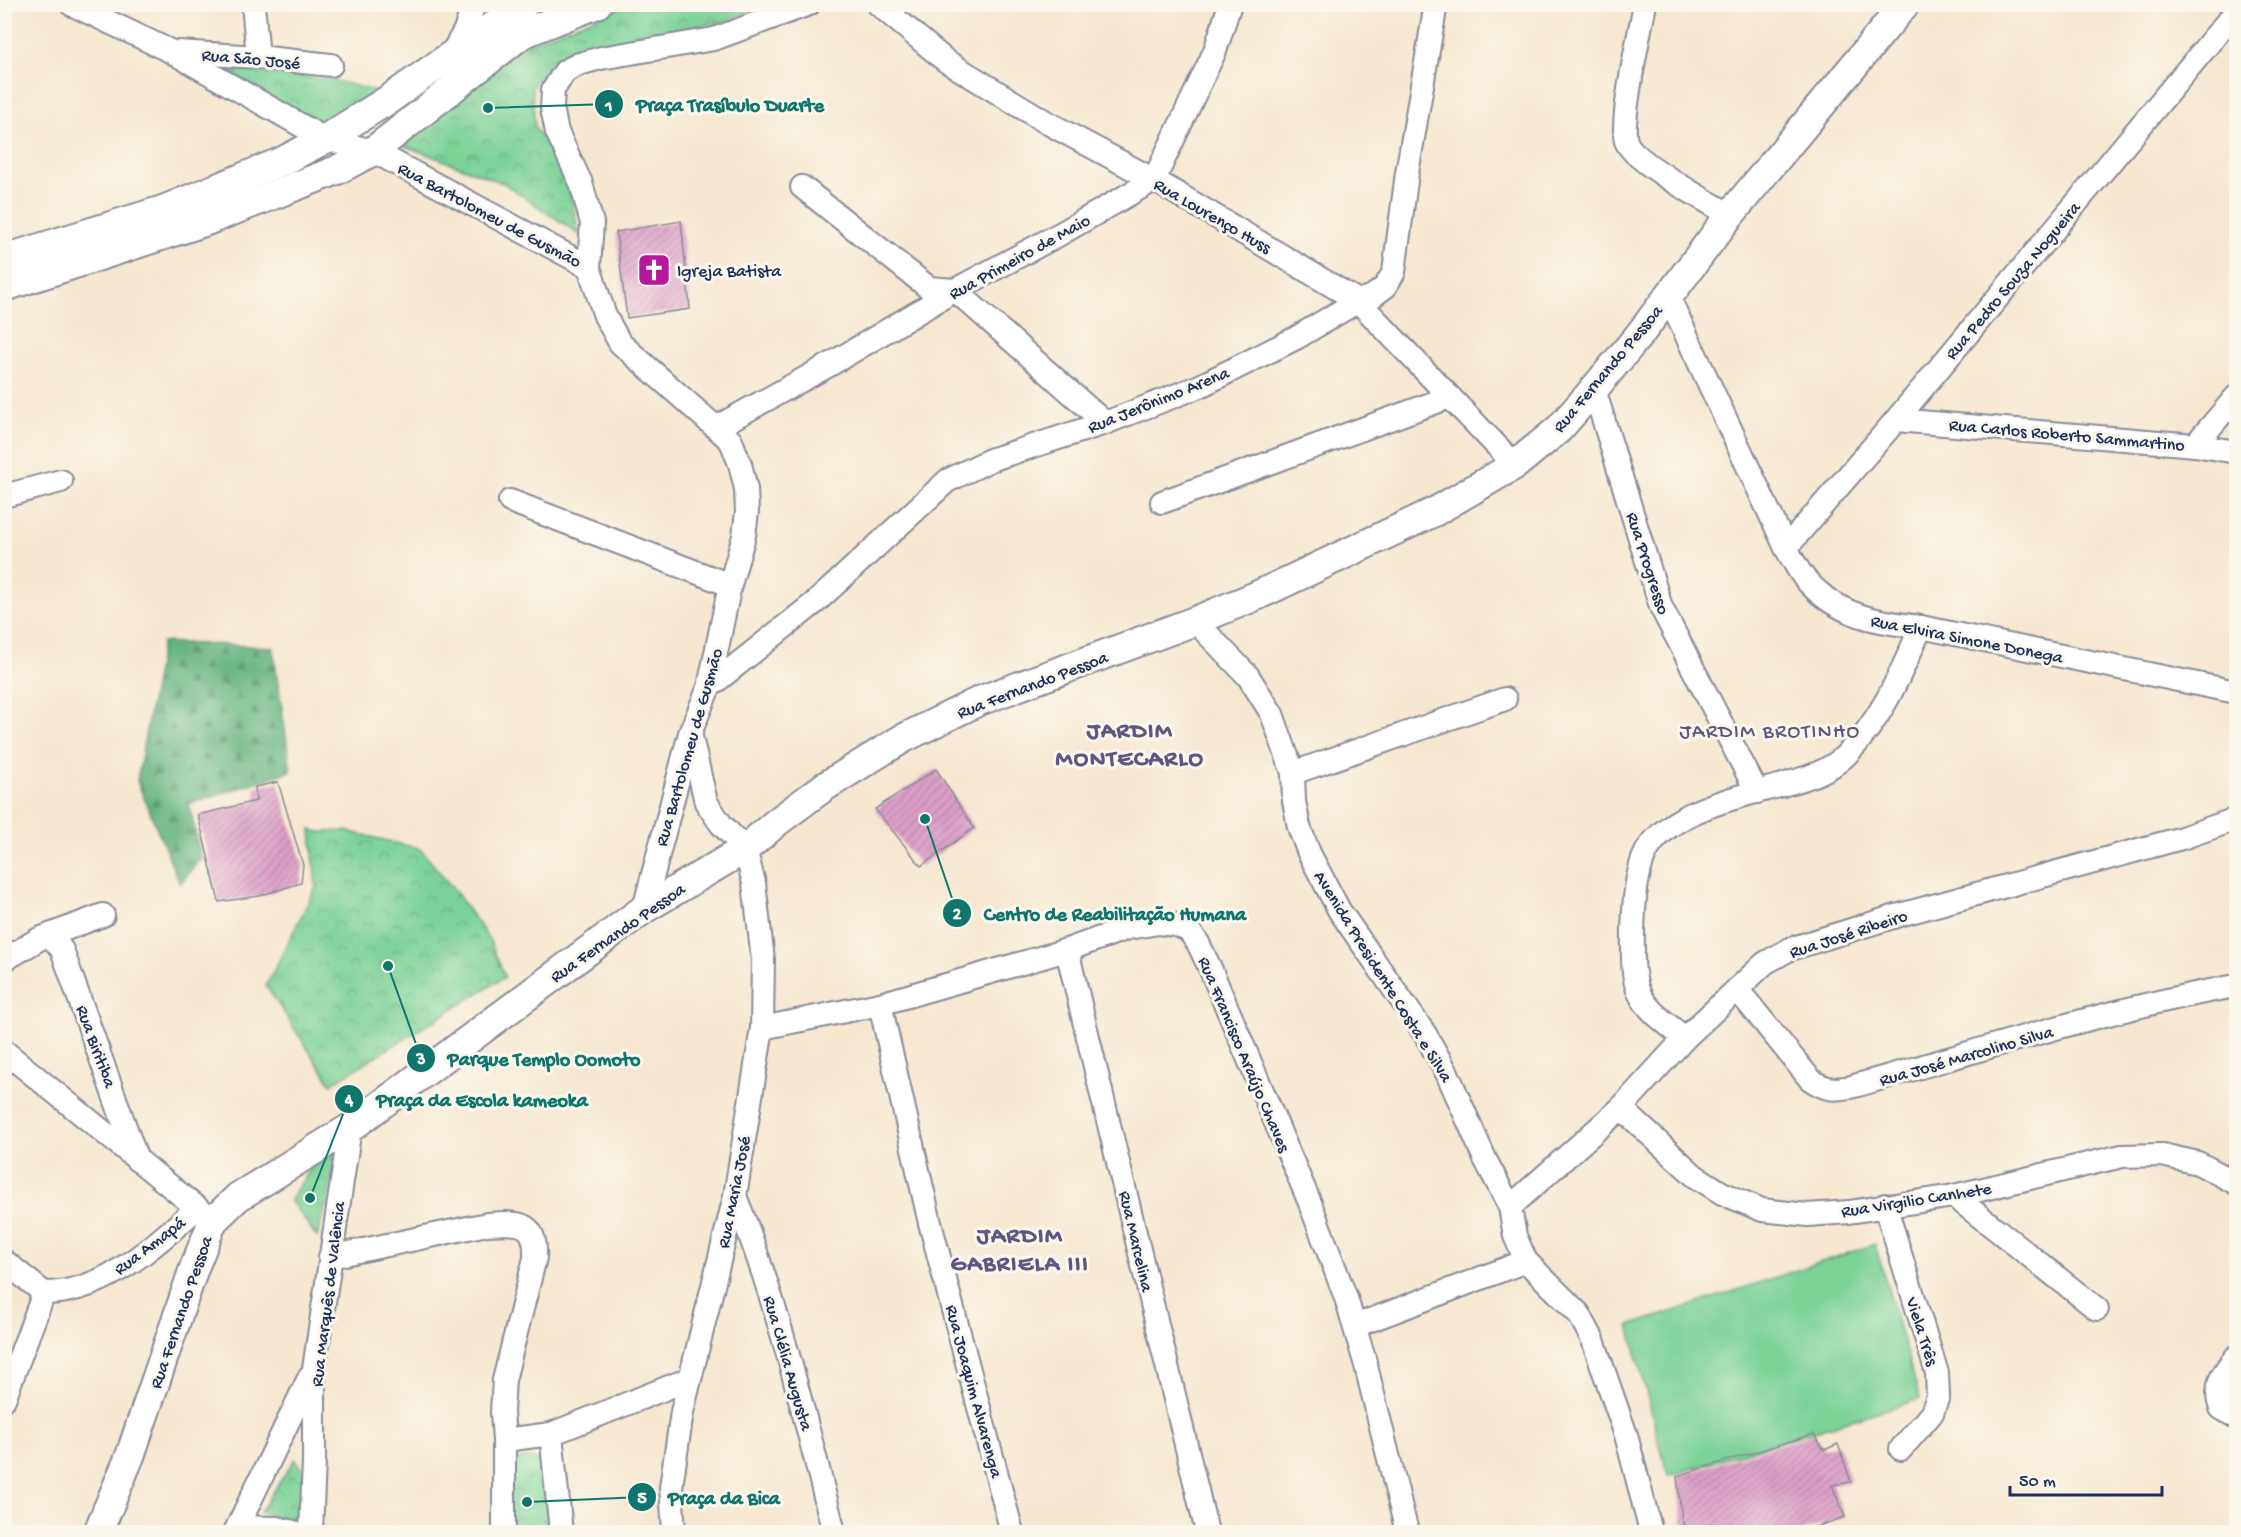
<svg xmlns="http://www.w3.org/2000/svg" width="2241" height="1537" viewBox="0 0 2241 1537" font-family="'Gochi Hand',sans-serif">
<defs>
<pattern id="forest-firs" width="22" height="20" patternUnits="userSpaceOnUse" patternTransform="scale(1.5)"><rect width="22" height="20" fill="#63b480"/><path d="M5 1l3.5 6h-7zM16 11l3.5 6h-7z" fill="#51936c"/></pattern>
<pattern id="park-crowns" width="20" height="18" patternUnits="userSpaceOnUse" patternTransform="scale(1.5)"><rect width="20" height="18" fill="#7ad297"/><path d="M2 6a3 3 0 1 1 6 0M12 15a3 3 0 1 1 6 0" fill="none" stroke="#63ab7e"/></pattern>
<pattern id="building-hatch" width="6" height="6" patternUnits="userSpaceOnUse" patternTransform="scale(1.5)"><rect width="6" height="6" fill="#dd9fc7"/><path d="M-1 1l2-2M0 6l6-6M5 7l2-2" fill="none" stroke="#b282a5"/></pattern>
</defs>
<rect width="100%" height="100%" fill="#fbf7ec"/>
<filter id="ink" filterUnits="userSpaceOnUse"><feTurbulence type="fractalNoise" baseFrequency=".0167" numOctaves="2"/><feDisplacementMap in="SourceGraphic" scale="12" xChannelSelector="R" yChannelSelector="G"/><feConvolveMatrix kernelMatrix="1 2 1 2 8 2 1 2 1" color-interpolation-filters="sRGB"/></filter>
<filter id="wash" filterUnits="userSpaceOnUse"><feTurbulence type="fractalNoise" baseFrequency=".008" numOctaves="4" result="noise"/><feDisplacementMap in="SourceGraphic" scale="24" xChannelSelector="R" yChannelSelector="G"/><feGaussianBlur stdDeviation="1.35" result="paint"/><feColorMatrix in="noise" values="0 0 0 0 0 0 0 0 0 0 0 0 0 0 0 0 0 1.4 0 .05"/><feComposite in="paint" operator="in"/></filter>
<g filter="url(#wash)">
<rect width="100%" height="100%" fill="#f6e7d0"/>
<!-- forest -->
<polygon fill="url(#forest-firs)" stroke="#3f726f" stroke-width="1.5" points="162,642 273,647 291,771 189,804 201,858 180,884 137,781"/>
<!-- park -->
<g fill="url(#park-crowns)" stroke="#4a807a" stroke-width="1.5">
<polygon points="627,5 765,5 726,21 581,48 553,60 532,87 535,128 565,168 579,234 503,183 397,143 524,45"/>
<polygon points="215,67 332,80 379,92 328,128"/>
<polygon points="311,830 320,832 347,831 420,849 455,891 489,939 505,977 331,1084 266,986 316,887"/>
<polygon points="335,1156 329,1196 317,1237 290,1200 315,1162"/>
<polygon points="524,1457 540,1461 549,1532 508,1532 511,1463"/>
<polygon points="295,1459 310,1480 302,1519 278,1520 260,1512"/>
</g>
<!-- pitch -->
<polygon fill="#7ad297" stroke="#4a807a" stroke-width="1.5" points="1875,1244 1920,1399 1668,1476 1629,1326"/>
<g id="blocks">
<!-- building -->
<g fill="url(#building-hatch)">
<polygon points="681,221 690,309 627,318 616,232"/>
<polygon points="936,769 974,828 921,866 875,809"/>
<polygon points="278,782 303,865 301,883 259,896 219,902 198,815 256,801 255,787"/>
<polygon points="1814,1434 1824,1450 1838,1444 1851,1482 1832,1485 1845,1517 1800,1532 1687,1532 1682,1521 1677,1476"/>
</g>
</g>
</g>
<g filter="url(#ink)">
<use href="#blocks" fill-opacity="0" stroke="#888b97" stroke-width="1.5"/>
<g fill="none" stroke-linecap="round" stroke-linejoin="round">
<defs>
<g id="minor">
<polyline points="71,4 170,51 325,139 373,151 589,267 605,316 620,343 731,441 740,464 746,489 747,512 744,536 730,585 709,687 690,733 644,909"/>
<polyline points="253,4 258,57"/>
<polyline points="878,4 946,61 1046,122 1154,180 1358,301 1515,465"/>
<path d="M1645 4C1640 31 1620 120 1626 141 1633 162 1709 202 1730 215"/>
<polyline points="178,52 258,57 331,65"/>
<polyline points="451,55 465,30 474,4"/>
<polyline points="802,187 929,288 955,290 1105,423"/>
<polyline points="589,267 592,223 581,183 557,132 552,108 553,90 565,71 579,64 601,58 714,39 809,4"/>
<path d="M1668 296 1786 548C1792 558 1798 571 1806 580 1838 616 1876 622 1921 627L2236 692"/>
<polyline points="1594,389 1661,607 1757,792"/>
<polyline points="1896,420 2195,445 2236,452"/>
<polyline points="717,427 831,364 955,290 1060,234 1154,180 1215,51 1230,4"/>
<polyline points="2195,445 2236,397"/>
<polyline points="4,496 61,481"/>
<polyline points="510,501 730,585"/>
<polyline points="1162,502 1450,397"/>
<polyline points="1786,548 1896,420 2236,11"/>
<polyline points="1195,621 1248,676 1272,714 1293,773 1294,801 1299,827 1309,853 1339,910 1425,1034 1447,1073 1485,1159 1510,1207 1515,1236 1526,1261 1579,1314 1593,1340 1626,1435 1651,1532"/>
<polyline points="709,687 817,601 947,481 990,460 1105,423 1200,386 1296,338 1358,301 1373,296 1385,287 1394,272 1407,173 1436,4"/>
<polyline points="1293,773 1505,699"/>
<polyline points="50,935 62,950 137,1160"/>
<polyline points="1067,950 1207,1532"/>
<polyline points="4,960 39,939 103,915"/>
<path d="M1737 989 1810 1079C1825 1090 1834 1090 1851 1087 1979 1051 2106 1009 2236 986"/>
<polyline points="880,1004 930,1223 1012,1532"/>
<polyline points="762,1028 880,1004 1067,950 1128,928 1159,923 1176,925 1188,930 1198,943 1210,968 1310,1203 1346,1298 1365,1362 1407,1532"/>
<path d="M1685 1038C1634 1000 1632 993 1633 931 1634 907 1635 881 1643 859 1661 812 1737 797 1779 786 1803 779 1827 773 1845 756 1882 720 1901 673 1921 627"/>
<polyline points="4,1051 213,1221"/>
<polyline points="1621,1108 1695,1176 1722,1193 1762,1210 1808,1215 1849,1212 1954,1196 2122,1156 2162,1155 2198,1163 2236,1183"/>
<path d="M735 1196C779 1305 805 1419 834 1532"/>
<polyline points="1954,1196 2097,1309"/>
<polyline points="1885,1205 1937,1373 1938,1396 1932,1413 1901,1449"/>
<polyline points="1510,1207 1621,1108 1685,1038 1765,963 1790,949 1896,916 2182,838 2236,819"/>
<path d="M330 1257 487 1224C518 1222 537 1220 535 1258L504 1380 502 1412 504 1440V1532"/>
<path d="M4 1261 44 1293C106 1293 153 1246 197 1208"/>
<polyline points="1355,1326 1526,1261"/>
<path d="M2236 1357C2222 1373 2213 1387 2221 1408L2236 1417"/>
<polyline points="4,1399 44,1293"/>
<polyline points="551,1434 561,1532"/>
<polyline points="504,1440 551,1434 689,1379"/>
<polyline points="238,1527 277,1528 293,1532"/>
<polyline points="235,1532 310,1376"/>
<polyline points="311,1532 314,1461 314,1369 350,1128"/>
<polyline points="674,1532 671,1487 682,1412 735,1196 762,1028 763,960 754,883 745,849 721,824 706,802 691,737"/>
</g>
<g id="major">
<polyline points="4,259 163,210 283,161 325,139 388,100 524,4"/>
<polyline points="4,287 204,222 337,170 373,151 522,34 597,4"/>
<polyline points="98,1532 130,1456 194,1268 213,1221 238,1197 350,1128 644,909 745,849 777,822 824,787 902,739 979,701 1195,621 1256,596 1436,511 1515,465 1559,429 1594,389 1640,334 1730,215 1905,4"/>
</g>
</defs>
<!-- minor casing -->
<use href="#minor" stroke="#888b97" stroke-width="26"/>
<!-- major casing -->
<use href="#major" stroke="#888b97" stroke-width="32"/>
<!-- minor -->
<use href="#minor" stroke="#fff" stroke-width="22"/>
<!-- major -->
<use href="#major" stroke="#fff" stroke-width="28"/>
</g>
</g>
<!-- icons -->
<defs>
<symbol id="church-square" viewBox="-11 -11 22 22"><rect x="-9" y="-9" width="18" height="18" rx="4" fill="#b5179e" stroke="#fbf7ec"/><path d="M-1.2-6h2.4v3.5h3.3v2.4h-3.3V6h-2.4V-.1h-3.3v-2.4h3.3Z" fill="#fff"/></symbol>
</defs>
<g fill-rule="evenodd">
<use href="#church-square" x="635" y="251" width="38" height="38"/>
</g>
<g text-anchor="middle" stroke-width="6" stroke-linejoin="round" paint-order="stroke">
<!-- street labels -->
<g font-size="18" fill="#1b2f5e" stroke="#fbf7ec">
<text transform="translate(251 58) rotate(5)" y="6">Rua São José</text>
<text transform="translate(490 214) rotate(28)" y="6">Rua Bartolomeu de Gusmão</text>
<text transform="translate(1213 215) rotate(30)" y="6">Rua Lourenço Huss</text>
<text transform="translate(1019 256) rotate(-29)" y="6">Rua Primeiro de Maio</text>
<text transform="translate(2012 280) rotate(-50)" y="6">Rua Pedro Souza Nogueira</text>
<text transform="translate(1607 368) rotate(-50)" y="6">Rua Fernando Pessoa</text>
<text transform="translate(1158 399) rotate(-22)" y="6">Rua Jerônimo Arena</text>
<text transform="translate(2067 434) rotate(5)" y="6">Rua Carlos Roberto Sammartino</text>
<text transform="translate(1649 563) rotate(72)" y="6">Rua Progresso</text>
<text transform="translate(1967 638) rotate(11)" y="6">Rua Elvira Simone Donega</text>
<text transform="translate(1032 684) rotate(-21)" y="6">Rua Fernando Pessoa</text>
<text transform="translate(688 747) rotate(-74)" y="6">Rua Bartolomeu de Gusmão</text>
<text transform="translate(617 932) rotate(-35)" y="6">Rua Fernando Pessoa</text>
<text transform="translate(1848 933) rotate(-18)" y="6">Rua José Ribeiro</text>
<text transform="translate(1384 976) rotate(58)" y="6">Avenida Presidente Costa e Silva</text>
<text transform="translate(97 1046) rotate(70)" y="6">Rua Biritiba</text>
<text transform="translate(1245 1054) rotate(67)" y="6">Rua Francisco Araújo Chaves</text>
<text transform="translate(1966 1055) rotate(-16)" y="6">Rua José Marcolino Silva</text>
<text transform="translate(733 1192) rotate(-79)" y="6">Rua Maria José</text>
<text transform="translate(1916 1199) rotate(-9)" y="6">Rua Virgilio Canhete</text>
<text transform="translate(1137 1241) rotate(77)" y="6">Rua Marcelina</text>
<text transform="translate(149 1245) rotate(-37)" y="6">Rua Amapá</text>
<text transform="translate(327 1294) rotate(-83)" y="6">Rua Marquês de Valência</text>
<text transform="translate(180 1312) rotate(-71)" y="6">Rua Fernando Pessoa</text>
<text transform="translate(1923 1331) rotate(72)" y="6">Viela Três</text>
<text transform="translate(789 1363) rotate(74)" y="6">Rua Clélia Augusta</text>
<text transform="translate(975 1391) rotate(75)" y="6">Rua Joaquim Alvarenga</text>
</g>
<!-- poi labels -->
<g font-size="18" fill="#1b2f5e" stroke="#fbf7ec" text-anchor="start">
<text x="677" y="276">Igreja Batista</text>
</g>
<!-- quarter labels -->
<g font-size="21" letter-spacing="1.5" fill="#5f5683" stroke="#fbf7ec">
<text x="1770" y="737">JARDIM BROTINHO</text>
</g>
<!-- district labels -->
<g font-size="24" font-weight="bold" letter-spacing="1.5" fill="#5f5683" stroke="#fbf7ec">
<text x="1130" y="737">JARDIM<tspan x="1130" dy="28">MONTECARLO</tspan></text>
<text x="1020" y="1242">JARDIM<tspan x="1020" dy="28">GABRIELA III</tspan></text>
</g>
</g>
<!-- callouts -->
<path fill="none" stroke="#0f766e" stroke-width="2" d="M488 108L609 104M925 819L957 913M388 966L421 1058M310 1198L349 1099M527 1502L642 1497"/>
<g fill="#0f766e" stroke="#fbf7ec" stroke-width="2">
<circle cx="488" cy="108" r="6"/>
<circle cx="925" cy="819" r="6"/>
<circle cx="388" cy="966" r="6"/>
<circle cx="310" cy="1198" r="6"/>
<circle cx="527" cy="1502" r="6"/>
<circle cx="609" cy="104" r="15"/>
<circle cx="957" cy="913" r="15"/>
<circle cx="421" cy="1058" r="15"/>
<circle cx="349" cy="1099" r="15"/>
<circle cx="642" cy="1497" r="15"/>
</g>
<g font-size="18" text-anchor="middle" font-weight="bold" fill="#fff">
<text x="609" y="111">1</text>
<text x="957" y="919">2</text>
<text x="421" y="1064">3</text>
<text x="349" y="1105">4</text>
<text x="642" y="1503">5</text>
</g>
<g font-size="20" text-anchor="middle" font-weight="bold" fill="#0f766e" stroke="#fbf7ec" stroke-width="6" stroke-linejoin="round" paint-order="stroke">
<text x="730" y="111">Praça Trasíbulo Duarte</text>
<text x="1115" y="920">Centro de Reabilitação Humana</text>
<text x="544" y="1065">Parque Templo Oomoto</text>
<text x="482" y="1106">Praça da Escola kameoka</text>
<text x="724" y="1504">Praça da Bica</text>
</g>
<!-- margin -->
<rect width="2241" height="1537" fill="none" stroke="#fbf7ec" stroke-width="24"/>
<!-- scale -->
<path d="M2010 1486v9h152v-9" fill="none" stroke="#1b2f5e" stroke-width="3"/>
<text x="2019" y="1486" font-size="18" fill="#1b2f5e" stroke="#fbf7ec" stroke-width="4.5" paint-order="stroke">50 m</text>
</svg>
